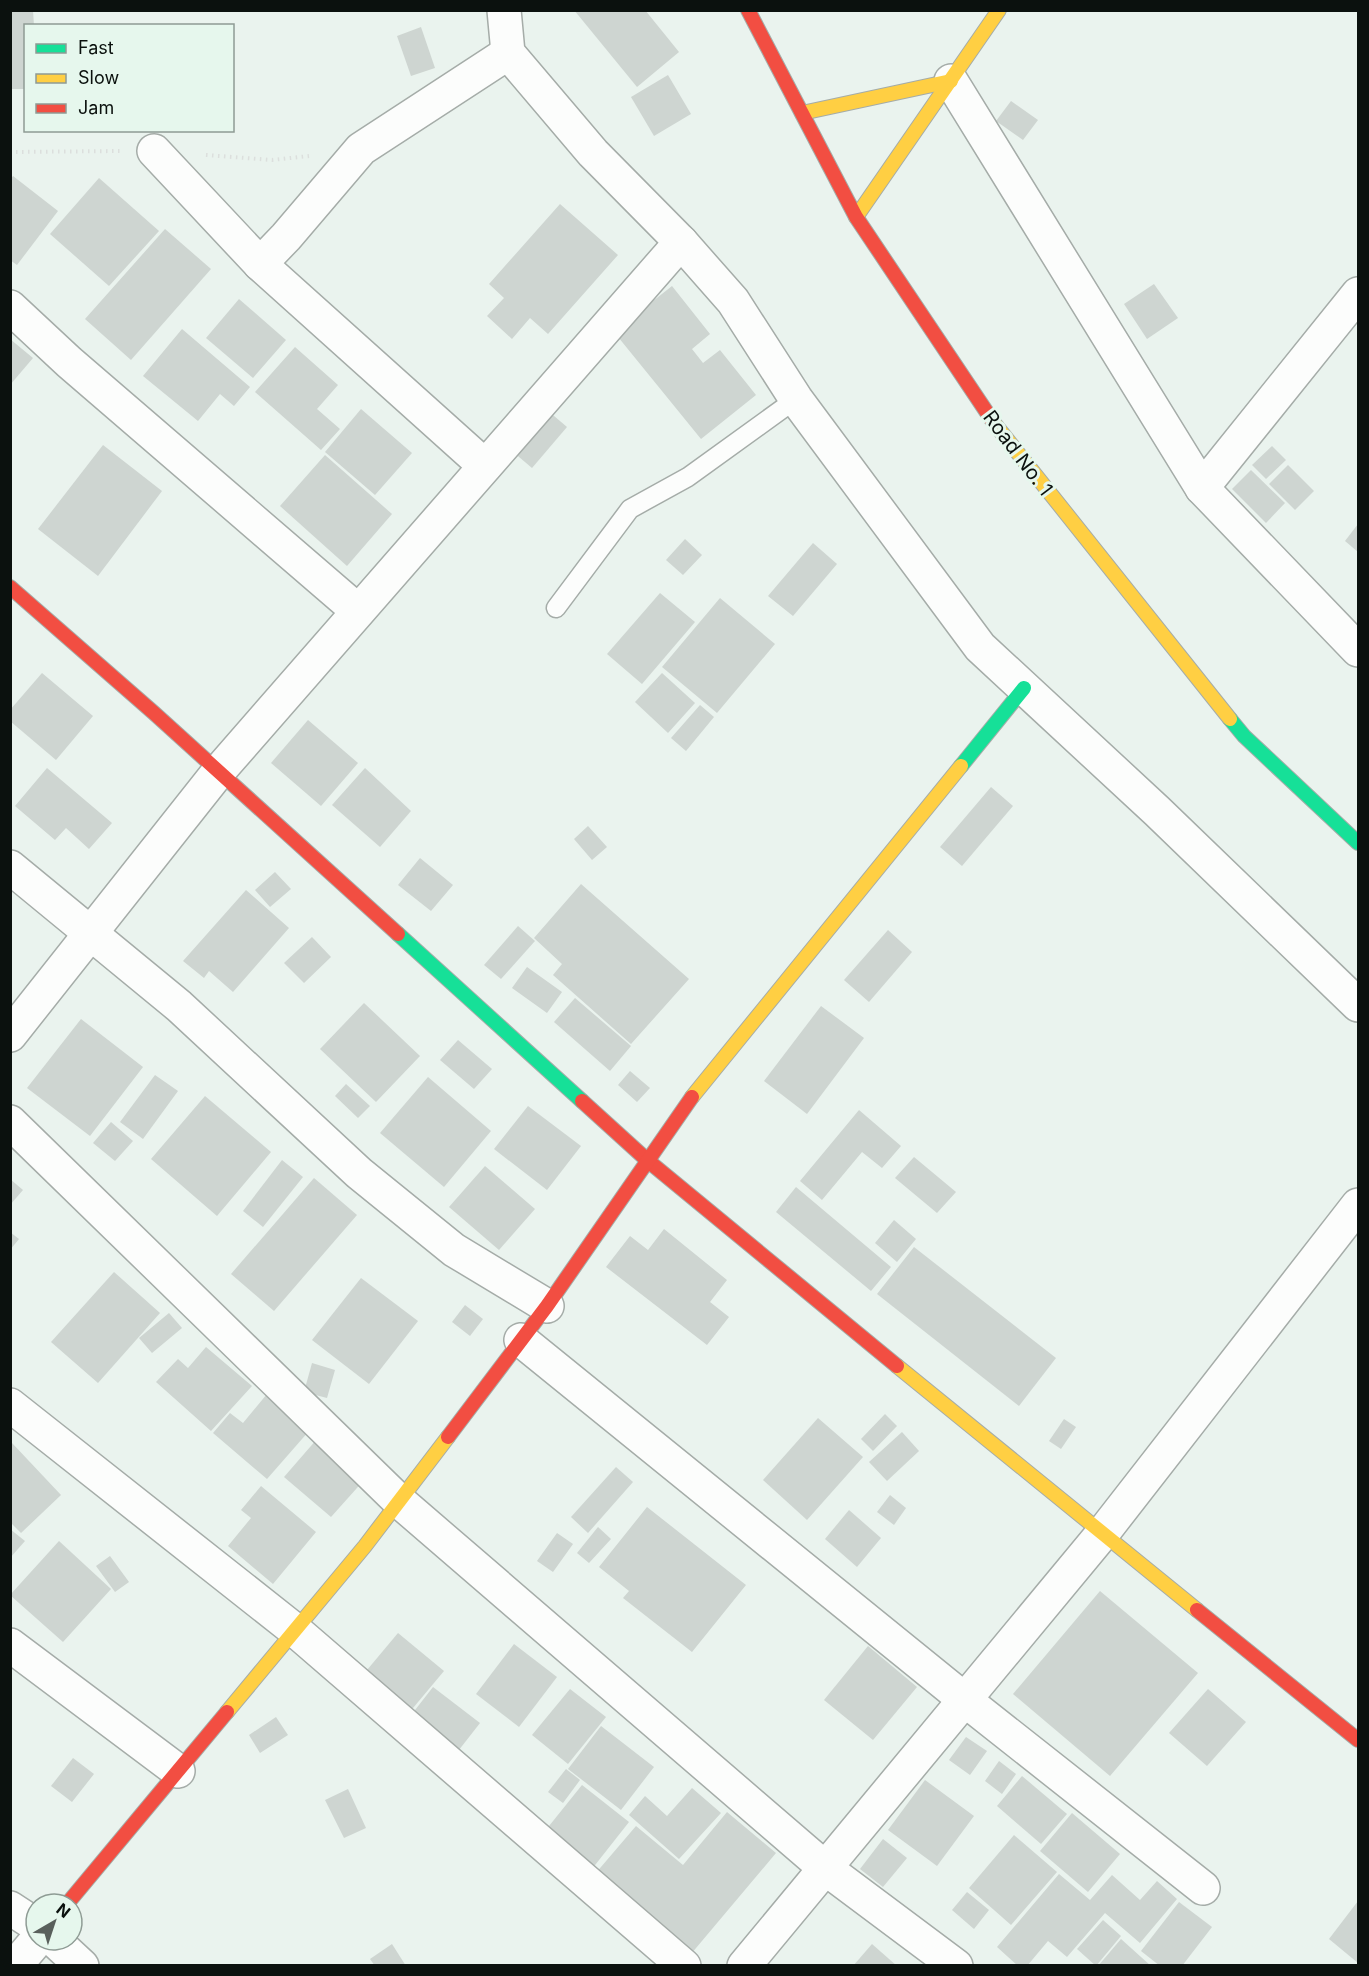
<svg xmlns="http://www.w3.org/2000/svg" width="1369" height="1976" viewBox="0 0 1369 1976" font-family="Inter,sans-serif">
<rect width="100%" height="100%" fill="#eaf3ee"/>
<!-- building -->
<g fill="#ced5d1">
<polygon points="10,10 33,10 34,26 26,26 26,89 10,89"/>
<polygon points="574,10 645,10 679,52 637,87"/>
<polygon points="421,27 435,68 411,76 397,36"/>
<polygon points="668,75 691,114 654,136 631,97"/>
<polygon points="1011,101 1038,120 1023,140 996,121"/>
<polygon points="13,176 58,211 17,265 10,260 10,180"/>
<polygon points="99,178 159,231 109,286 50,234"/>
<polygon points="560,204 618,255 548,334 530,318 512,339 487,316 504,298 489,284"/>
<polygon points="165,229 211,269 131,360 85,319"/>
<polygon points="1154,284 1178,318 1147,339 1124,304"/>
<polygon points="672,286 710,334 692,349 703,363 720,350 756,395 701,439 614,332"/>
<polygon points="239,299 286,340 253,378 206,338"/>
<polygon points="182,329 250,387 234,406 220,394 198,421 143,376"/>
<polygon points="10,339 33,358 10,385"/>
<polygon points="295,347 338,385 317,409 340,429 321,450 255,392"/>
<polygon points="361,409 412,453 375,495 325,452"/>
<polygon points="547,410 567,427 532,468 512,451"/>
<polygon points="103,445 162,491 98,576 38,529"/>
<polygon points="1272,446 1286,460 1266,479 1252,465"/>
<polygon points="325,455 392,514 347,566 280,506"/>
<polygon points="1288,465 1314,491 1295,510 1269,484"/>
<polygon points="1251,470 1285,503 1266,523 1232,489"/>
<polygon points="1358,524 1358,552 1345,541"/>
<polygon points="685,539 702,555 683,575 666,560"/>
<polygon points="813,543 837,564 793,616 768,596"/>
<polygon points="660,593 695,622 642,684 607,654"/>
<polygon points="720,598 775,644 717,713 662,667"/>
<polygon points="42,673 93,716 56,760 10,721 10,710"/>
<polygon points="662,673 695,703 668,733 635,702"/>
<polygon points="700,705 714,717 686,751 671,738"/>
<polygon points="308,720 358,763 321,806 271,763"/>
<polygon points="47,768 112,823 89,849 66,828 55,840 15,806"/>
<polygon points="365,768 411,811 380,847 332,805"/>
<polygon points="991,787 1013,806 962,866 940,847"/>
<polygon points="588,826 607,847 592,860 574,839"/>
<polygon points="420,858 453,885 431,911 398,885"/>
<polygon points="275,872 291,889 270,907 255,890"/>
<polygon points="581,884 689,979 631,1044 553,975 562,964 534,938"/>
<polygon points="246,890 289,928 233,992 209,971 204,978 183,961"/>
<polygon points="518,926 535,941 501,979 484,965"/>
<polygon points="888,930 912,952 869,1002 844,980"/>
<polygon points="312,937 331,957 304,983 284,963"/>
<polygon points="527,967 562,992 547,1013 512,988"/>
<polygon points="575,998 631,1046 610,1071 554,1022"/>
<polygon points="364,1003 420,1056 376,1102 320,1049"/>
<polygon points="821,1006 864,1038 807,1114 764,1081"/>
<polygon points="81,1019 143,1067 90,1136 27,1088"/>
<polygon points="458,1040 492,1069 474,1089 440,1060"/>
<polygon points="630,1071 650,1088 637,1102 618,1085"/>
<polygon points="155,1075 178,1091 143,1139 120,1122"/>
<polygon points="428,1077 491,1131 444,1187 380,1133"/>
<polygon points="346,1084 370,1106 358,1118 335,1096"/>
<polygon points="205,1096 271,1152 217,1216 151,1159"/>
<polygon points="528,1106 581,1146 547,1190 494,1149"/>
<polygon points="859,1110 901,1146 882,1168 862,1152 822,1200 800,1181"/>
<polygon points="111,1122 133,1141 115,1161 93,1143"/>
<polygon points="914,1157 956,1192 937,1213 895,1178"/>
<polygon points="282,1160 303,1177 263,1227 243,1211"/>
<polygon points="485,1166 535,1209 499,1250 449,1207"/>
<polygon points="314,1178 357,1215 274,1311 231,1274"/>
<polygon points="10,1179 23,1190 10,1205"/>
<polygon points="796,1187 891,1267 871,1291 776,1212"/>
<polygon points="894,1220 916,1239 897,1262 875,1243"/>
<polygon points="664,1229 727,1280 710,1302 729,1317 707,1345 606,1267 630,1236 648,1250"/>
<polygon points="10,1232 19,1239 10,1250"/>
<polygon points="914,1247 1056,1358 1019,1406 877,1294"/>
<polygon points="114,1272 160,1313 98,1383 51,1342"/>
<polygon points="361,1278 418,1321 369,1384 312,1340"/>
<polygon points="465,1305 483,1319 470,1336 452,1322"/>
<polygon points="169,1313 182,1328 152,1353 139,1338"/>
<polygon points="206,1347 252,1386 211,1431 156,1382 178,1359 188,1368"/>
<polygon points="312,1363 335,1370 327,1398 304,1392"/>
<polygon points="267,1394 309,1431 267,1479 213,1433 230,1413 243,1423"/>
<polygon points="885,1414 897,1426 873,1451 861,1439"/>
<polygon points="818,1418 863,1457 807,1520 763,1480"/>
<polygon points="1064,1419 1076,1427 1061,1449 1049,1441"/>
<polygon points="902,1432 919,1451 887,1481 869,1462"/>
<polygon points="317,1439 365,1479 331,1517 284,1477"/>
<polygon points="12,1443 61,1495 21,1533 10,1522"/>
<polygon points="616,1467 633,1482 588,1533 571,1517"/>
<polygon points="261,1486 316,1532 273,1584 228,1546 251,1518 241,1510"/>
<polygon points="890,1495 906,1508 894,1525 877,1512"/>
<polygon points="647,1507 746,1585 692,1652 623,1598 629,1591 599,1567"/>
<polygon points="849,1510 881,1538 857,1567 825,1539"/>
<polygon points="598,1527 611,1539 589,1563 577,1553"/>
<polygon points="10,1529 25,1541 10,1558"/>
<polygon points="557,1533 573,1544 553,1572 537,1561"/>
<polygon points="59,1541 111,1589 63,1642 10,1595"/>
<polygon points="110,1556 129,1582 115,1592 96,1566"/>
<polygon points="1100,1591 1198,1673 1110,1776 1013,1694"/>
<polygon points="398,1633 444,1671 408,1714 362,1676"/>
<polygon points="514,1644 557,1677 519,1727 476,1694"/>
<polygon points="868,1646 917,1687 873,1740 824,1700"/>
<polygon points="433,1687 480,1723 448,1764 401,1728"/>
<polygon points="570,1689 606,1717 568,1764 532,1735"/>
<polygon points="1208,1689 1246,1722 1207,1766 1169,1733"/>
<polygon points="276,1717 288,1735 260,1753 249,1735"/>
<polygon points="601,1726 654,1767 621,1810 568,1769"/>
<polygon points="966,1737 987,1751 970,1775 949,1760"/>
<polygon points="73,1758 94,1774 72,1802 51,1786"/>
<polygon points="999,1761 1016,1774 1002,1794 985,1781"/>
<polygon points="566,1769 580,1780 563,1803 548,1792"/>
<polygon points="1022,1776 1067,1814 1041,1844 997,1806"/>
<polygon points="925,1780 974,1816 937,1866 888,1830"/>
<polygon points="582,1785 629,1822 588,1874 541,1836"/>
<polygon points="692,1788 721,1813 679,1859 629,1815 645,1796 667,1816"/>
<polygon points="348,1789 366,1828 344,1838 325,1800"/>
<polygon points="727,1812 776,1853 691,1954 595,1874 636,1826 683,1865"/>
<polygon points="1072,1813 1120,1854 1088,1892 1040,1851"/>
<polygon points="1014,1835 1057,1872 1011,1925 969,1888"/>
<polygon points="883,1839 907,1858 883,1887 860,1869"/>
<polygon points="1059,1874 1090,1900 1112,1875 1140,1900 1157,1881 1177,1899 1140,1943 1105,1913 1067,1957 1048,1941 1027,1966 1018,1966 997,1947"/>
<polygon points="967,1892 989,1910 974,1929 952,1910"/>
<polygon points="1358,1901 1358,1963 1329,1939"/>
<polygon points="1179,1902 1212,1927 1182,1966 1160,1966 1141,1951"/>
<polygon points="1103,1920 1121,1936 1096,1966 1077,1949"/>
<polygon points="1121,1939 1151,1966 1098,1966"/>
<polygon points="392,1944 406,1966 375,1966 370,1959"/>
<polygon points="872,1944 897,1966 853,1966"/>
</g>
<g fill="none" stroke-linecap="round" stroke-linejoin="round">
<defs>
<polyline id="lane" points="556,608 630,509 688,477 796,399"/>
<g id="street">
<polyline points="504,10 508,53 593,153 681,242 733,301 796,399 980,647 1157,811 1358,1005"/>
<polyline points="951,81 1202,488 1358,650"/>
<polyline points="154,151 260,264"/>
<polyline points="10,307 69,362 358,611"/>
<polyline points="485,466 260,264 286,237 361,149 508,53"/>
<polyline points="1202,488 1358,294"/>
<polyline points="10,867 179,1006 359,1173 454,1250 547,1306"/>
<polyline points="10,1035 219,771 681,242"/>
<polyline points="10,1122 399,1501 825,1868 956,1966"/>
<polyline points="521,1340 970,1704 1203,1888"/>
<polyline points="10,1405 296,1631 684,1966"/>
<polyline points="10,1645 178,1771"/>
<polyline points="10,1908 36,1925"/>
<polyline points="54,1940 82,1966"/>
<polyline points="15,1966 37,1940"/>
<polyline points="744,1966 1102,1534 1358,1205"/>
</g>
<g id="fast">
<polyline points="1230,719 1244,736 1358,843"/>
<polyline points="961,766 1024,688"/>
<polyline points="398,934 582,1101"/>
</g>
<g id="slow">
<polyline points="802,113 951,81"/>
<polyline points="856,217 999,10"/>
<polyline points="994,423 1230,719"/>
<polyline points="692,1097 961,766"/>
<polyline points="897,1366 1197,1610"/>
<polyline points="227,1712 365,1546 448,1437"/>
</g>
<g id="jam">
<polyline points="748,10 856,217 994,423"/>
<polyline points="10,587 154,713 398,934"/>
<polyline points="582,1101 647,1160 897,1366"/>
<polyline points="448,1437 547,1306 692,1097"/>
<polyline points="1197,1610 1358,1740"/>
<polyline points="67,1904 227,1712"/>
</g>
</defs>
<!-- lane casing -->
<use href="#lane" stroke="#a5aca8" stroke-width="21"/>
<!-- street casing -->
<use href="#street" stroke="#a5aca8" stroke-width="36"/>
<!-- fast casing -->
<use href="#fast" stroke="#a5aca8" stroke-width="16"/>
<!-- slow casing -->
<use href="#slow" stroke="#a5aca8" stroke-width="16"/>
<!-- jam casing -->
<use href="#jam" stroke="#a5aca8" stroke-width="16"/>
<!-- path -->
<g stroke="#dcdfdd" stroke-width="4" stroke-dasharray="1.5 4.5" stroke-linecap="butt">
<polyline points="10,152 121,151"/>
<polyline points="206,155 272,160 309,156"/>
</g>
<!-- lane -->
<use href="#lane" stroke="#fcfdfc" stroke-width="18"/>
<!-- street -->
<use href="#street" stroke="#fcfdfc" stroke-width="33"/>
<!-- fast -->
<use href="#fast" stroke="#16e098" stroke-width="14"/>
<!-- slow -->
<use href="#slow" stroke="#ffcf43" stroke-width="14"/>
<!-- jam -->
<use href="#jam" stroke="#f24e42" stroke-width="14"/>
</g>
<g text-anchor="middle" stroke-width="6" stroke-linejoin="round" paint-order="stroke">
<!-- street labels -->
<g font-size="20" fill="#0b110e" stroke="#e6f7ed">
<text transform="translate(1018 453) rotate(53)" y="7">Road No. 1</text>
</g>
</g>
<!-- border -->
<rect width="1369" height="1976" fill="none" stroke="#0b110e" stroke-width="24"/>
<!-- legend -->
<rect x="24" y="24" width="210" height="108" fill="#e6f7ed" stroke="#8e9b94" stroke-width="1.5"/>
<rect x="36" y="44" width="30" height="9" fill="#16e098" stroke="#8e9b94" stroke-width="1.5"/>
<text x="78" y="54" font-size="18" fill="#0b110e">Fast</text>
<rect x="36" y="74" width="30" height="9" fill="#ffcf43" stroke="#8e9b94" stroke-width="1.5"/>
<text x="78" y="84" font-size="18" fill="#0b110e">Slow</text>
<rect x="36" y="104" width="30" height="9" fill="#f24e42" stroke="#8e9b94" stroke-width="1.5"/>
<text x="78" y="114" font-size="18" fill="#0b110e">Jam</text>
<!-- north arrow -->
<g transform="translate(54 1922) rotate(39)"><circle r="28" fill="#e6f7ed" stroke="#8e9b94" stroke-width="1.5"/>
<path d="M0-4.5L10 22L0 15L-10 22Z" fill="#59605c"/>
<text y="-9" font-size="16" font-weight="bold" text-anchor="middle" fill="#0b110e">N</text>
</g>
</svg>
